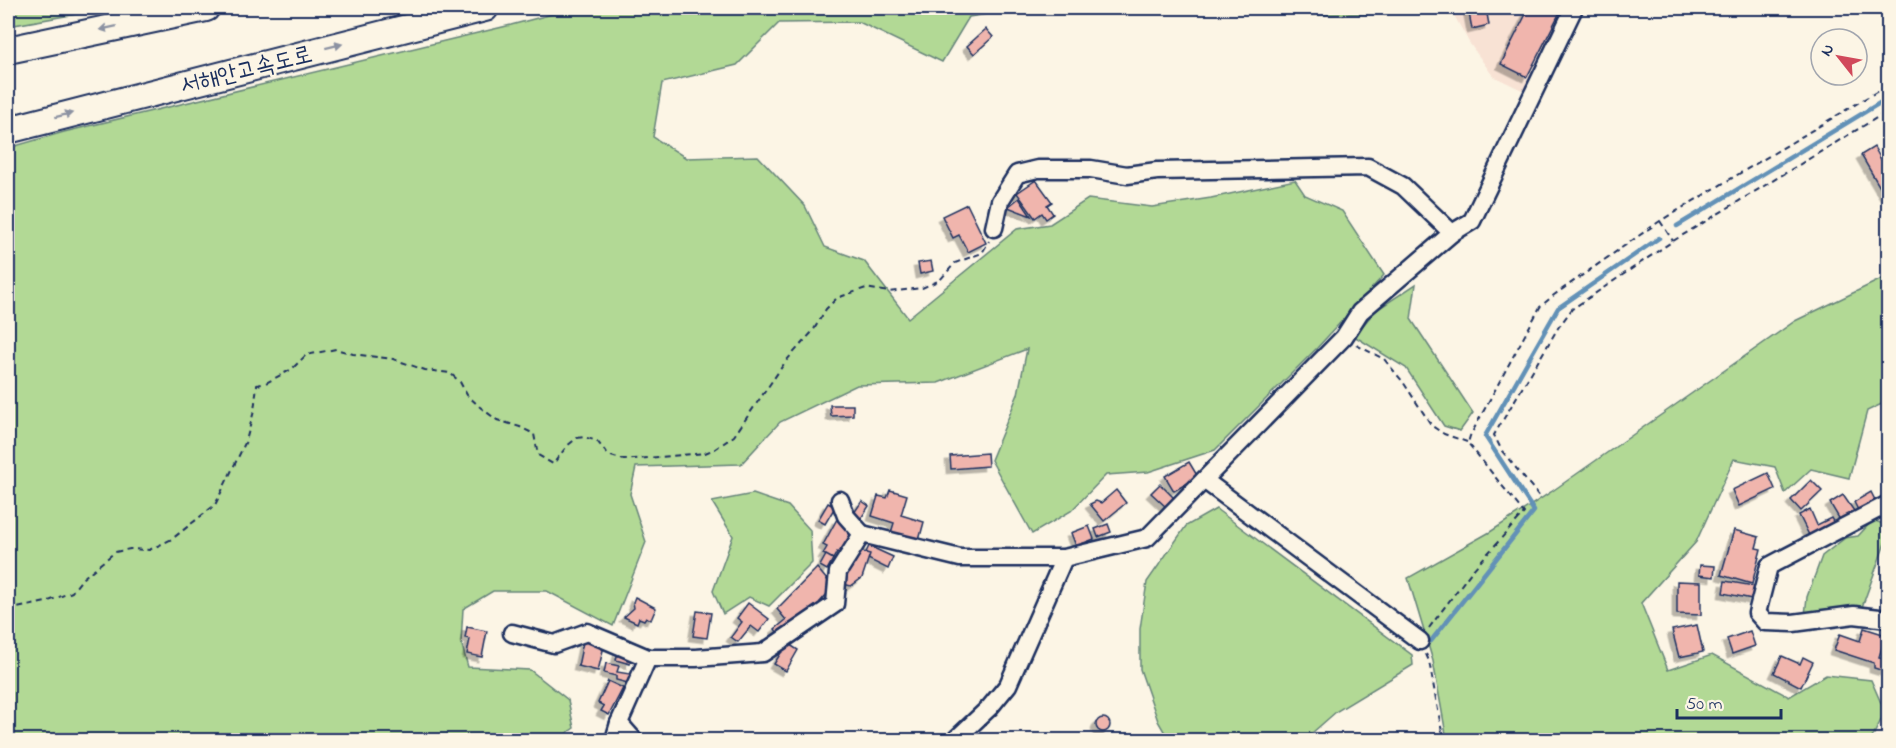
<svg xmlns="http://www.w3.org/2000/svg" width="1896" height="748" viewBox="0 0 1896 748" font-family="'Indie Flower','Poor Story',sans-serif">
<defs>
<filter id="shadow"><feDropShadow dx="-4.5" dy="4.5" stdDeviation="0" flood-color="#0004"/></filter>
</defs>
<rect width="100%" height="100%" fill="#fcf5e5"/>
<filter id="ink" filterUnits="userSpaceOnUse"><feTurbulence type="fractalNoise" baseFrequency=".0167" numOctaves="2"/><feDisplacementMap in="SourceGraphic" scale="12" xChannelSelector="R" yChannelSelector="G"/><feConvolveMatrix kernelMatrix="1 2 1 2 8 2 1 2 1" color-interpolation-filters="sRGB"/></filter>
<g filter="url(#ink)">
<!-- built -->
<polygon fill="#f8e2d4" points="1450,8 1567,8 1526,92 1493,76 1470,44"/>
<!-- green -->
<g fill="#b2d995" stroke="#66847a" stroke-width="1.5">
<polygon points="8,8 111,8 8,26"/>
<polygon points="575,8 1024,8 969,17 942,62 859,22 779,23 737,65 662,83 653,137 686,158 758,156 805,206 825,247 864,261 908,318 1017,229 1050,224 1088,199 1152,207 1211,198 1295,180 1305,195 1342,211 1384,275 1317,348 1215,450 1148,472 1106,475 1071,511 1032,534 991,460 1018,394 1027,349 938,383 857,385 780,422 741,464 636,467 630,494 646,542 613,626 547,591 493,591 463,609 461,642 468,667 530,670 568,700 574,728 557,740 8,740 8,148 64,132 511,25"/>
<polygon points="1304,8 1438,8 1425,13 1305,15"/>
<polygon points="1888,276 1888,401 1867,411 1849,478 1811,469 1785,493 1775,467 1734,459 1696,542 1641,603 1668,670 1712,655 1789,697 1826,675 1871,680 1885,712 1871,740 1447,740 1433,661 1408,578 1490,532 1551,492 1795,321"/>
<polygon points="1416,284 1411,319 1473,413 1460,431 1444,426 1406,368 1354,336 1375,311"/>
<polygon points="753,494 788,506 810,530 812,563 769,606 749,597 723,614 713,591 733,536 712,502"/>
<polygon points="1216,509 1412,655 1413,665 1337,711 1304,740 1169,740 1158,721 1140,669 1140,629 1147,582 1186,526"/>
<polygon points="1873,520 1888,526 1888,535 1862,607 1805,615 1807,597 1822,556 1845,538 1858,536"/>
</g>
<g fill="none" stroke-linecap="round" stroke-linejoin="round">
<!-- stream -->
<g stroke="#6291b7" stroke-width="4.5">
<polyline points="1677,226 1888,98"/>
<polyline points="1431,641 1534,511 1485,436 1558,308 1659,238"/>
</g>
</g>
<!-- building -->
<g fill="#f0b5ad" stroke="#1b2f5e" stroke-width="1.5" filter="url(#shadow)">
<polygon points="1468,8 1486,8 1489,25 1472,29"/>
<polygon points="1529,8 1562,8 1527,77 1501,64"/>
<polygon points="986,29 993,37 974,54 967,46"/>
<polygon points="1874,147 1888,172 1888,201 1861,155"/>
<polygon points="1036,180 1052,202 1047,205 1053,214 1046,219 1042,213 1035,218 1017,193"/>
<polygon points="1019,198 1031,216 1008,207"/>
<polygon points="967,204 986,243 968,252 959,235 953,238 942,216"/>
<polygon points="931,261 933,271 920,274 918,263"/>
<polygon points="830,405 853,405 853,415 831,416"/>
<polygon points="987,453 988,466 951,469 950,456"/>
<polygon points="1189,462 1198,477 1174,491 1165,476"/>
<polygon points="1768,473 1775,489 1739,506 1732,490"/>
<polygon points="1811,480 1822,491 1801,511 1791,500"/>
<polygon points="1160,484 1174,498 1166,507 1151,493"/>
<polygon points="890,490 907,495 901,515 924,522 918,544 890,536 894,523 872,516 878,496 887,498"/>
<polygon points="1116,490 1126,503 1104,521 1090,504 1096,501 1101,503"/>
<polygon points="1871,492 1876,502 1859,512 1854,502"/>
<polygon points="1843,495 1854,511 1840,520 1830,503"/>
<polygon points="862,501 869,506 860,520 852,516"/>
<polygon points="828,503 835,507 825,524 818,520"/>
<polygon points="1810,509 1817,525 1831,518 1835,525 1810,537 1799,515"/>
<polygon points="837,519 856,529 842,554 837,552 833,559 823,554 827,547 823,545"/>
<polygon points="1108,524 1111,532 1098,537 1095,529"/>
<polygon points="1089,526 1094,539 1076,546 1071,533"/>
<polygon points="1734,530 1759,537 1756,548 1761,549 1752,584 1721,575"/>
<polygon points="869,546 893,557 888,569 864,557"/>
<polygon points="855,550 870,554 862,578 851,586 843,584 844,569"/>
<polygon points="826,555 833,559 827,570 820,566"/>
<polygon points="1700,565 1715,566 1714,577 1699,575"/>
<polygon points="817,568 833,587 820,602 824,606 780,637 775,629 786,620 777,609"/>
<polygon points="1677,581 1701,582 1701,615 1677,614"/>
<polygon points="1725,581 1754,586 1752,599 1723,593"/>
<polygon points="635,597 656,608 651,620 646,617 644,620 639,618 637,623 624,617 634,608 633,602"/>
<polygon points="748,603 769,619 759,632 751,626 738,642 731,637 742,622 737,618"/>
<polygon points="697,611 711,613 707,638 693,636"/>
<polygon points="1697,625 1703,652 1679,657 1672,630"/>
<polygon points="467,627 487,631 482,657 467,654 470,639 465,638"/>
<polygon points="1864,628 1886,635 1879,657 1887,659 1884,671 1874,668 1874,663 1834,650 1840,634 1860,641"/>
<polygon points="1750,631 1755,646 1732,654 1727,639"/>
<polygon points="583,642 604,646 598,671 578,666"/>
<polygon points="787,643 798,650 786,671 774,664"/>
<polygon points="618,652 632,656 630,664 616,660"/>
<polygon points="1782,656 1800,664 1803,657 1813,662 1801,687 1774,673"/>
<polygon points="606,663 619,666 617,672 630,674 628,683 616,680 616,676 604,673"/>
<polygon points="608,681 623,688 609,715 601,711 604,706 598,703"/>
<circle cx="1103" cy="725" r="7"/>
</g>
<g fill="none" stroke-linecap="round" stroke-linejoin="round">
<defs>
<g id="minor">
<polyline points="994,228 1000,201 1017,174 1038,169 1091,169 1127,175 1157,171 1368,167 1403,186 1452,233"/>
<polyline points="1204,480 1420,641"/>
<polyline points="840,500 846,516 862,534"/>
<polyline points="1888,504 1769,566 1757,613 1765,622 1793,623 1854,615 1888,619"/>
<polyline points="512,633 554,644 587,632 648,658"/>
<polyline points="614,740 619,723"/>
<polyline points="634,740 619,723 648,658 696,658 763,653 835,604 838,572 862,534 960,558 1064,558 1147,538 1344,337 1360,312 1452,233 1472,221 1574,8"/>
<polyline points="955,740 990,707 1008,685 1064,558"/>
</g>
<g id="highway">
<polyline points="8,50 206,8"/>
<polyline points="8,130 485,8"/>
</g>
</defs>
<!-- minor casing -->
<use href="#minor" stroke="#1b2f5e" stroke-width="21"/>
<!-- highway casing -->
<use href="#highway" stroke="#1b2f5e" stroke-width="30"/>
<!-- path -->
<g stroke="#1b2f5e" stroke-width="2" stroke-dasharray="6 4.5" stroke-linecap="butt">
<polyline points="1660,221 1673,241"/>
<polyline points="1356,345 1384,359 1403,382 1432,426 1444,434 1467,442"/>
<polyline points="1539,496 1502,451 1494,435 1558,328 1572,309 1673,241 1888,111"/>
<polyline points="8,610 46,602 72,592 83,578 115,552 130,549 149,550 172,539 215,505 246,441 254,411 257,385 266,383 292,369 306,355 336,349 353,354 393,359 425,370 450,373 460,382 467,395 480,407 497,420 520,427 534,434 538,455 553,464 567,446 577,438 584,437 597,441 608,455 624,460 705,453 715,449 734,436 786,361 813,331 826,309 837,298 866,288 889,292 922,288 940,280 955,263 982,253 989,241"/>
<polyline points="1429,628 1471,572 1524,513 1468,443 1470,436 1533,320 1540,307 1554,295 1660,221 1888,85"/>
<polyline points="1426,654 1429,661 1442,732 1445,740"/>
</g>
<!-- minor -->
<use href="#minor" stroke="#fcf5e5" stroke-width="16"/>
<!-- highway -->
<use href="#highway" stroke="#fcf5e5" stroke-width="26"/>
</g>
<!-- one-way arrows -->
<defs><path id="oneway-solid" d="M-6-.8H1V-3.2L6.5 0L1 3.2V.8H-6Z" transform="scale(1.5)"/></defs>
<g fill="#8c92a2">
<use href="#oneway-solid" transform="translate(108 28) rotate(168)"/>
<use href="#oneway-solid" transform="translate(334 46) rotate(-14)"/>
<use href="#oneway-solid" transform="translate(64 115) rotate(-14)"/>
</g>
</g>
<g text-anchor="middle" stroke-width="5" stroke-linejoin="round" paint-order="stroke">
<!-- street labels -->
<g font-size="24" fill="#1b2f5e" stroke="#fcf5e5">
<text transform="translate(246 69) rotate(-14)" y="8">서해안고속도로</text>
</g>
</g>
<!-- margin -->
<rect width="1896" height="748" fill="none" stroke="#fcf5e5" stroke-width="30"/>
<rect x="15" y="15" width="1866" height="718" fill="none" stroke="#1b2f5e" stroke-width="2" filter="url(#ink)"/>
<!-- north arrow -->
<g transform="translate(1839 57) rotate(301)"><circle r="28" fill="#fcf5e5" stroke="#a2a6af" stroke-width="1.5"/>
<path d="M0-4.5L10 22L0 15L-10 22Z" fill="#d1495b"/>
<text y="-9" font-size="16" font-weight="bold" text-anchor="middle" fill="#1b2f5e">N</text>
</g>
<!-- scale -->
<path d="M1677 709v9h104v-9" fill="none" stroke="#1b2f5e" stroke-width="3"/>
<text x="1686" y="709" font-size="18" fill="#1b2f5e" stroke="#fcf5e5" stroke-width="4.5" paint-order="stroke">50 m</text>
</svg>
